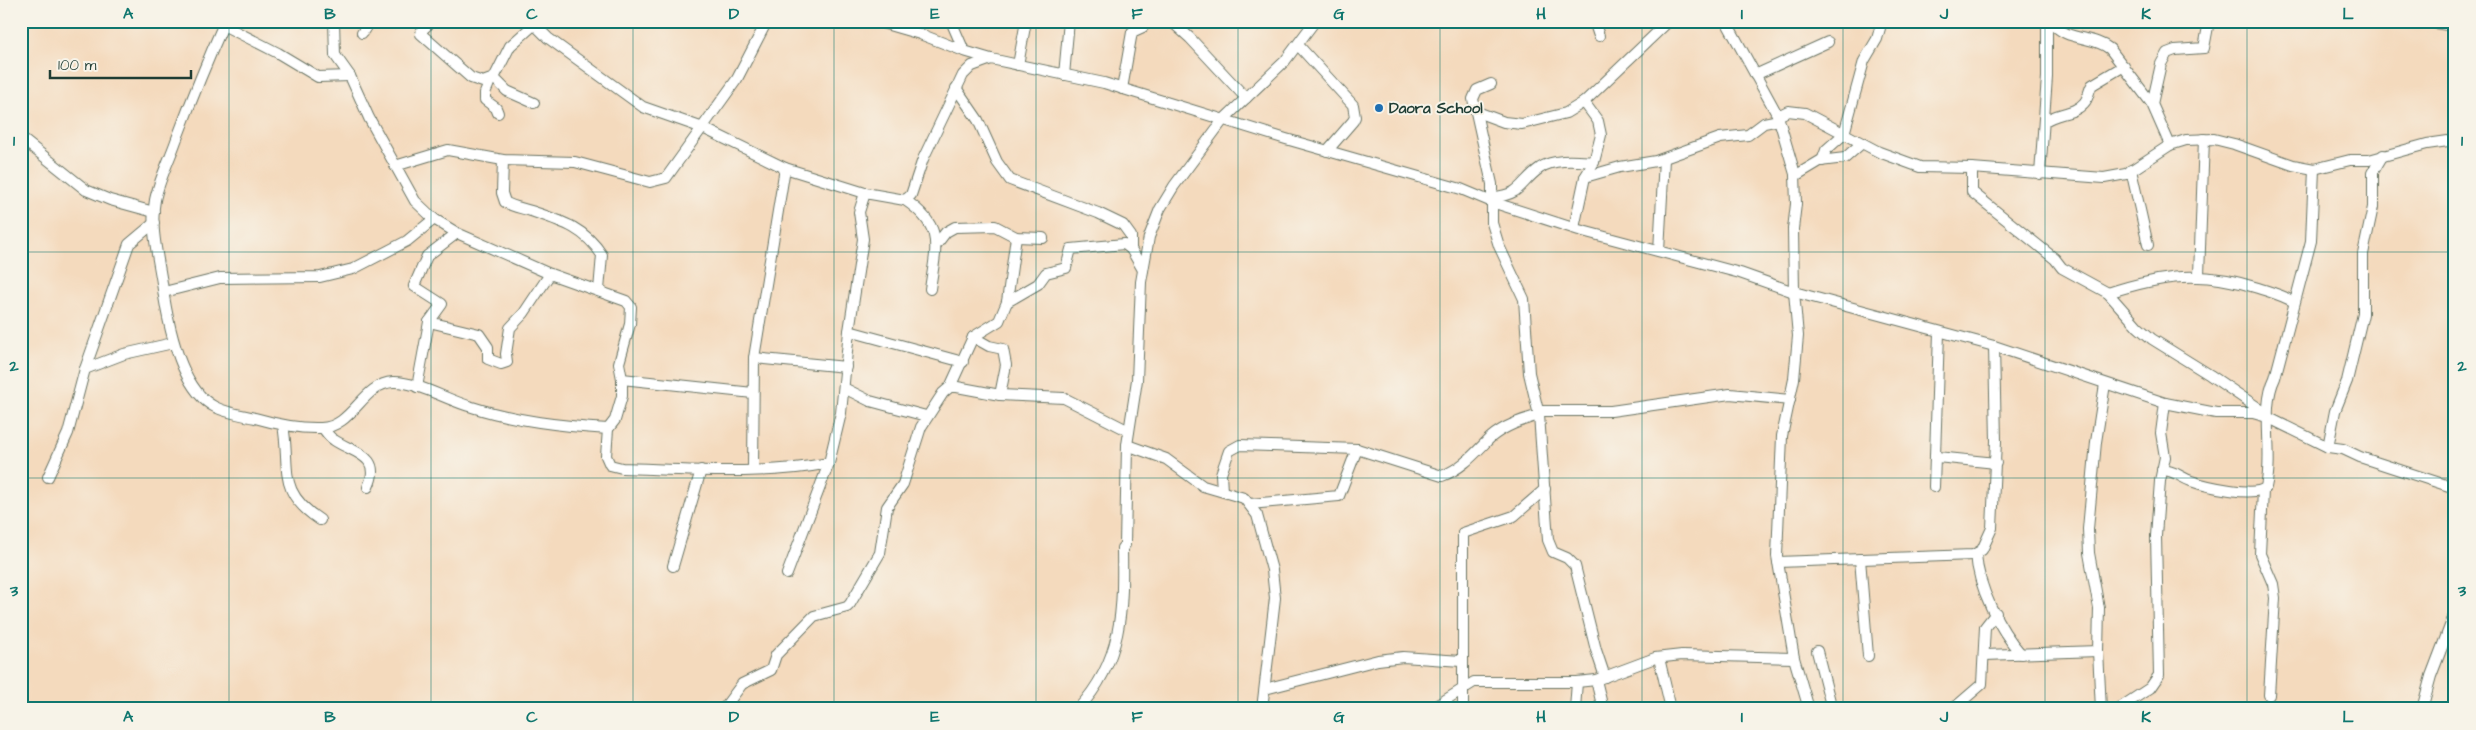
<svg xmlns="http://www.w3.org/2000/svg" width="2476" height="730" viewBox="0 0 2476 730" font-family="'Architects Daughter',sans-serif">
<rect width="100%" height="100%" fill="#f7f3e8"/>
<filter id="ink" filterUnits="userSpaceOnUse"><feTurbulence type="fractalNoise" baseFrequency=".02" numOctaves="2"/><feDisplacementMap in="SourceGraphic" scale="10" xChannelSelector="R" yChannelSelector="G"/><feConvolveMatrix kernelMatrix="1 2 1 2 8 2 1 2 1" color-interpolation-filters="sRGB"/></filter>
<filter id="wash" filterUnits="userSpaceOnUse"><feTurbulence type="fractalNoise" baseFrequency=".0096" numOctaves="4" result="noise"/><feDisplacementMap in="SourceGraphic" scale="20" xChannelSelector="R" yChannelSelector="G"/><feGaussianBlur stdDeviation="1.12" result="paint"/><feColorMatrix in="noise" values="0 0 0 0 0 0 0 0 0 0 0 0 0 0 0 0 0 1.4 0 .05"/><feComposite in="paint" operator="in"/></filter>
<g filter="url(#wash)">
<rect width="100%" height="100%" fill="#f4dabd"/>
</g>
<g filter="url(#ink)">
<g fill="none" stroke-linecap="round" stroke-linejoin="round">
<defs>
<g id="minor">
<path d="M225 21C207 61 191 101 176 141 169 161 159 180 155 200 150 227 158 257 162 283 167 319 179 389 215 407 227 413 242 415 255 418 276 424 299 429 321 428 353 427 362 384 393 382 416 381 449 401 472 407 516 421 562 426 608 429"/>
<path d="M334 21 335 55 350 76 369 118 415 201 434 219 457 233 550 274 626 301 631 307 630 324 619 363 622 379V396L615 420 608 429 606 456 610 465 622 468C689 470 763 476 829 463"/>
<polyline points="432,21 422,30 421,34 471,78 483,82 494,78 510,46 538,21"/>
<polyline points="875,21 920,34 964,51 991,59 1104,83 1286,139 1461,189 1492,202 1579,230 1740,273 1794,292 1994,346 2165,403 2216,413 2253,413 2267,417 2328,447 2343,449 2360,457 2455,488"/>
<polyline points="951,21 964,51"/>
<polyline points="1171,21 1190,38 1246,98"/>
<polyline points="1594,21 1599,36"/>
<polyline points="1726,21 1778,116 1795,174 1796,204 1793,229 1794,292 1798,336 1794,379 1782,436 1777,556 1794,658 1809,709"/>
<path d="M2051 21C2065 42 2093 35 2110 49L2152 104 2170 145"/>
<polyline points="2420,21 2455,26"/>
<polyline points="223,25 278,53 318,77 350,76"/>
<polyline points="535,25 548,38 643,107 703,128 785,168 865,193 905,200 911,195 923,159 963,75 972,66 991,59"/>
<polyline points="362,33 370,21"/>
<polyline points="1298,45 1353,105 1355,117 1353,121 1327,151"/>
<polyline points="1018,65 1026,21"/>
<polyline points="1064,75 1069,21"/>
<polyline points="1755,75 1828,42"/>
<polyline points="494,78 507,91 534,103"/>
<polyline points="490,81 485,93 485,100 496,108 498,113"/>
<polyline points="1491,84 1477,90 1473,99 1492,184 1492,223 1499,246 1524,299 1529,373 1539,415 1548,540 1553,552 1567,558 1575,566 1596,650 1605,677"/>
<polyline points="956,88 978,120 997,162 1010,180 1098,213 1123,225 1131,236 1131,249"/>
<polyline points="1122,89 1132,32 1143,27 1144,21"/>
<polyline points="2152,104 2161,64 2167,53 2175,50 2204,48 2209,21"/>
<polyline points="1477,112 1504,122 1522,124 1566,113 1584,102 1669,21"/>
<polyline points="1778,116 1788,111 1805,113 1879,152 1920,167 1972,168 2104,178 2126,174 2170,145 2186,140 2214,139 2234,144 2293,165 2314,169 2350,160 2369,160 2427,144 2455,140"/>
<path d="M2044 122C2056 112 2074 115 2084 103 2089 98 2088 91 2092 85L2124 66"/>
<polyline points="21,138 86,190 110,200 154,212"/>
<path d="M503 160 502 193 505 202C513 207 522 208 531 211 561 221 584 227 602 255L599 290"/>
<polyline points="1822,161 1826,150 1844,134 1864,61 1877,39 1882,21"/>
<polyline points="395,166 448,150 503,160 575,162 650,182 666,178 737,79 767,21"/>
<polyline points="1972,168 1972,192 2055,259 2062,268 2108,293 2138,327 2152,339 2210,375 2267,414"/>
<polyline points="2131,170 2148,245"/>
<polyline points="2040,174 2047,77 2047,21"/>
<polyline points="1795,176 1820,161 1845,158 1862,143"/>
<polyline points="1585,177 1620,167 1656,161 1720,138 1748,135 1764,123 1779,120"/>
<path d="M1493 197C1522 195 1519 183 1540 168 1555 158 1577 161 1594 162"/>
<path d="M905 200C945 227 936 247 930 289"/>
<polyline points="1574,228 1585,177 1594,162 1601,135 1598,121 1584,102"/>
<polyline points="936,245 946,232 955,227 995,226 1016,237 1043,238"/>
<polyline points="1659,251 1664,159"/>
<polyline points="2199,275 2204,139"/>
<polyline points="164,292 220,278 320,277 353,269 407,241 434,219"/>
<path d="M2108 293C2163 275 2202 270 2258 288 2270 292 2282 295 2294 302"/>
<polyline points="1007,302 1038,284 1046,273 1066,268 1071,249 1124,244 1131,249 1143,270"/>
<polyline points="429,322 479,334 488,347 488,359 501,364 507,362 506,354 510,328 524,313 550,274"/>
<polyline points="849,331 963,362"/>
<polyline points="973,337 989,346 1003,349 1006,365 1000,395"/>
<polyline points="754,358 846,367"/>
<polyline points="85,369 124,354 173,343"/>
<polyline points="622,379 753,393"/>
<polyline points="417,387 429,322 442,304 414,286 427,256 457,233"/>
<polyline points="950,387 973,337 999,321 1007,302 1016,237"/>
<polyline points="844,388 870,401 926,416"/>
<polyline points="1539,411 1611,411 1730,394 1790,400"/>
<path d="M283 425C291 470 276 491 320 520"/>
<path d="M323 428C326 432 329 437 334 440 353 453 383 455 368 487"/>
<polyline points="1127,445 1166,459 1203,486 1244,498 1257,515 1272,570 1275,598 1262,709"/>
<polyline points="2328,447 2335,411 2347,381 2363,314 2363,254 2373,207 2373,172 2383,155"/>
<polyline points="1937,457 1996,463"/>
<polyline points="753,469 754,358 785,168"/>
<path d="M2162 470C2174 470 2180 477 2191 481 2205 486 2256 498 2266 487 2274 453 2260 408 2275 378L2311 241 2314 169"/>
<polyline points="48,477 68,433 85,369 129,244 154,223"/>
<polyline points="1934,487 1939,332"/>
<polyline points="2263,490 2260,554 2273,584 2275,598 2269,695"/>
<path d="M1222 491 1221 474 1229 451 1240 445 1357 449 1442 476C1463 468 1475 453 1490 438 1504 426 1522 420 1539 415"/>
<polyline points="1250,504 1339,496 1357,449"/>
<path d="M1976 554C1978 587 1999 629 2021 654"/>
<polyline points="1860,559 1868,656"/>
<polyline points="1778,562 1973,555 1982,550 1992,528 1996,441 1994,346"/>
<polyline points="673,566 701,470"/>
<polyline points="787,574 829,463 841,413 849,331 863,239 859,212 865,193"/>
<polyline points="1817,651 1832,709"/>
<polyline points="1985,655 2098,651"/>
<polyline points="1659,658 1671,709"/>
<polyline points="1596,680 1603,709"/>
<polyline points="1265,689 1378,660 1403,657 1461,661"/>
<polyline points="725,707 742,684 771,670 776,655 814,616 847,607 850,604 880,553 887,507 903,484 921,427 943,393 950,387 957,387 1000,395 1064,398 1129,431"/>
<path d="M1078 709C1123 661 1123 609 1122 548L1125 545 1127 445 1137 380 1141 282 1149 237 1160 209 1174 186 1223 120 1285 61 1315 21"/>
<polyline points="1431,709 1474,682 1577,682 1596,680 1655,658 1682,655 1794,658"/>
<polyline points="1463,709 1463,533 1514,516 1545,489"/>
<polyline points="1575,709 1577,682"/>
<polyline points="1953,709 1982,684 1985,627 1996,613"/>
<polyline points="2101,709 2098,651 2099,608 2089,553 2088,529 2096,442 2105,384"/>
<polyline points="2118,709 2150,688 2159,675 2156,536 2160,481 2165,457 2161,433 2165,403"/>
<polyline points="2422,709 2431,676 2455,613"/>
</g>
</defs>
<!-- minor casing -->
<use href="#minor" stroke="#6a7464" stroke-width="12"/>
<!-- minor -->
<use href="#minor" stroke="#fff" stroke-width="10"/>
</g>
</g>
<!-- grid -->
<path fill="none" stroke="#0f766e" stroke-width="1" stroke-opacity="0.55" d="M229 21V709M431 21V709M633 21V709M834 21V709M1036 21V709M1238 21V709M1440 21V709M1642 21V709M1843 21V709M2045 21V709M2247 21V709M21 252H2455M21 478H2455"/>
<!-- markers -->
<circle fill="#1f6fb2" stroke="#f7f3e8" stroke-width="2" cx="1379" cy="108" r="5"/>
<g text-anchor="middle" stroke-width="4" stroke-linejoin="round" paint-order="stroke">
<!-- poi labels -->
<g font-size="15" font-weight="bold" fill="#1f3d34" stroke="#f7f3e8" text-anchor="start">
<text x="1389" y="113">Daora School</text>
</g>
</g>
<!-- margin -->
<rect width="2476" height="730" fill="none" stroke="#f7f3e8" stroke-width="55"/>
<!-- scale -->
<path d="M50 70v8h141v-8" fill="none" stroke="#1f3d34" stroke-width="2.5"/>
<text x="58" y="70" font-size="15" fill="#1f3d34" stroke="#f7f3e8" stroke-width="4" paint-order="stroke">100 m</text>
<rect x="28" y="28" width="2420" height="674" fill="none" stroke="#0f766e" stroke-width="2"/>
<g font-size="16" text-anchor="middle" font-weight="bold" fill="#0f766e">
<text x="128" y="19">A</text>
<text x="330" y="19">B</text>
<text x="532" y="19">C</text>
<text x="734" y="19">D</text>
<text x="935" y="19">E</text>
<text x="1137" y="19">F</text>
<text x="1339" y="19">G</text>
<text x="1541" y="19">H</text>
<text x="1742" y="19">I</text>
<text x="1944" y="19">J</text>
<text x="2146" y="19">K</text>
<text x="2348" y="19">L</text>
<text x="14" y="146">1</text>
<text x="2462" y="146">1</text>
<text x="14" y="371">2</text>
<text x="2462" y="371">2</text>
<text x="14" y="596">3</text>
<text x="2462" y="596">3</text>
<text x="128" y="722">A</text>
<text x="330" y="722">B</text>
<text x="532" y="722">C</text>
<text x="734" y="722">D</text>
<text x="935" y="722">E</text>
<text x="1137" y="722">F</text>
<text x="1339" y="722">G</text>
<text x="1541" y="722">H</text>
<text x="1742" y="722">I</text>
<text x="1944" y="722">J</text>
<text x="2146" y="722">K</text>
<text x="2348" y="722">L</text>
</g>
</svg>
